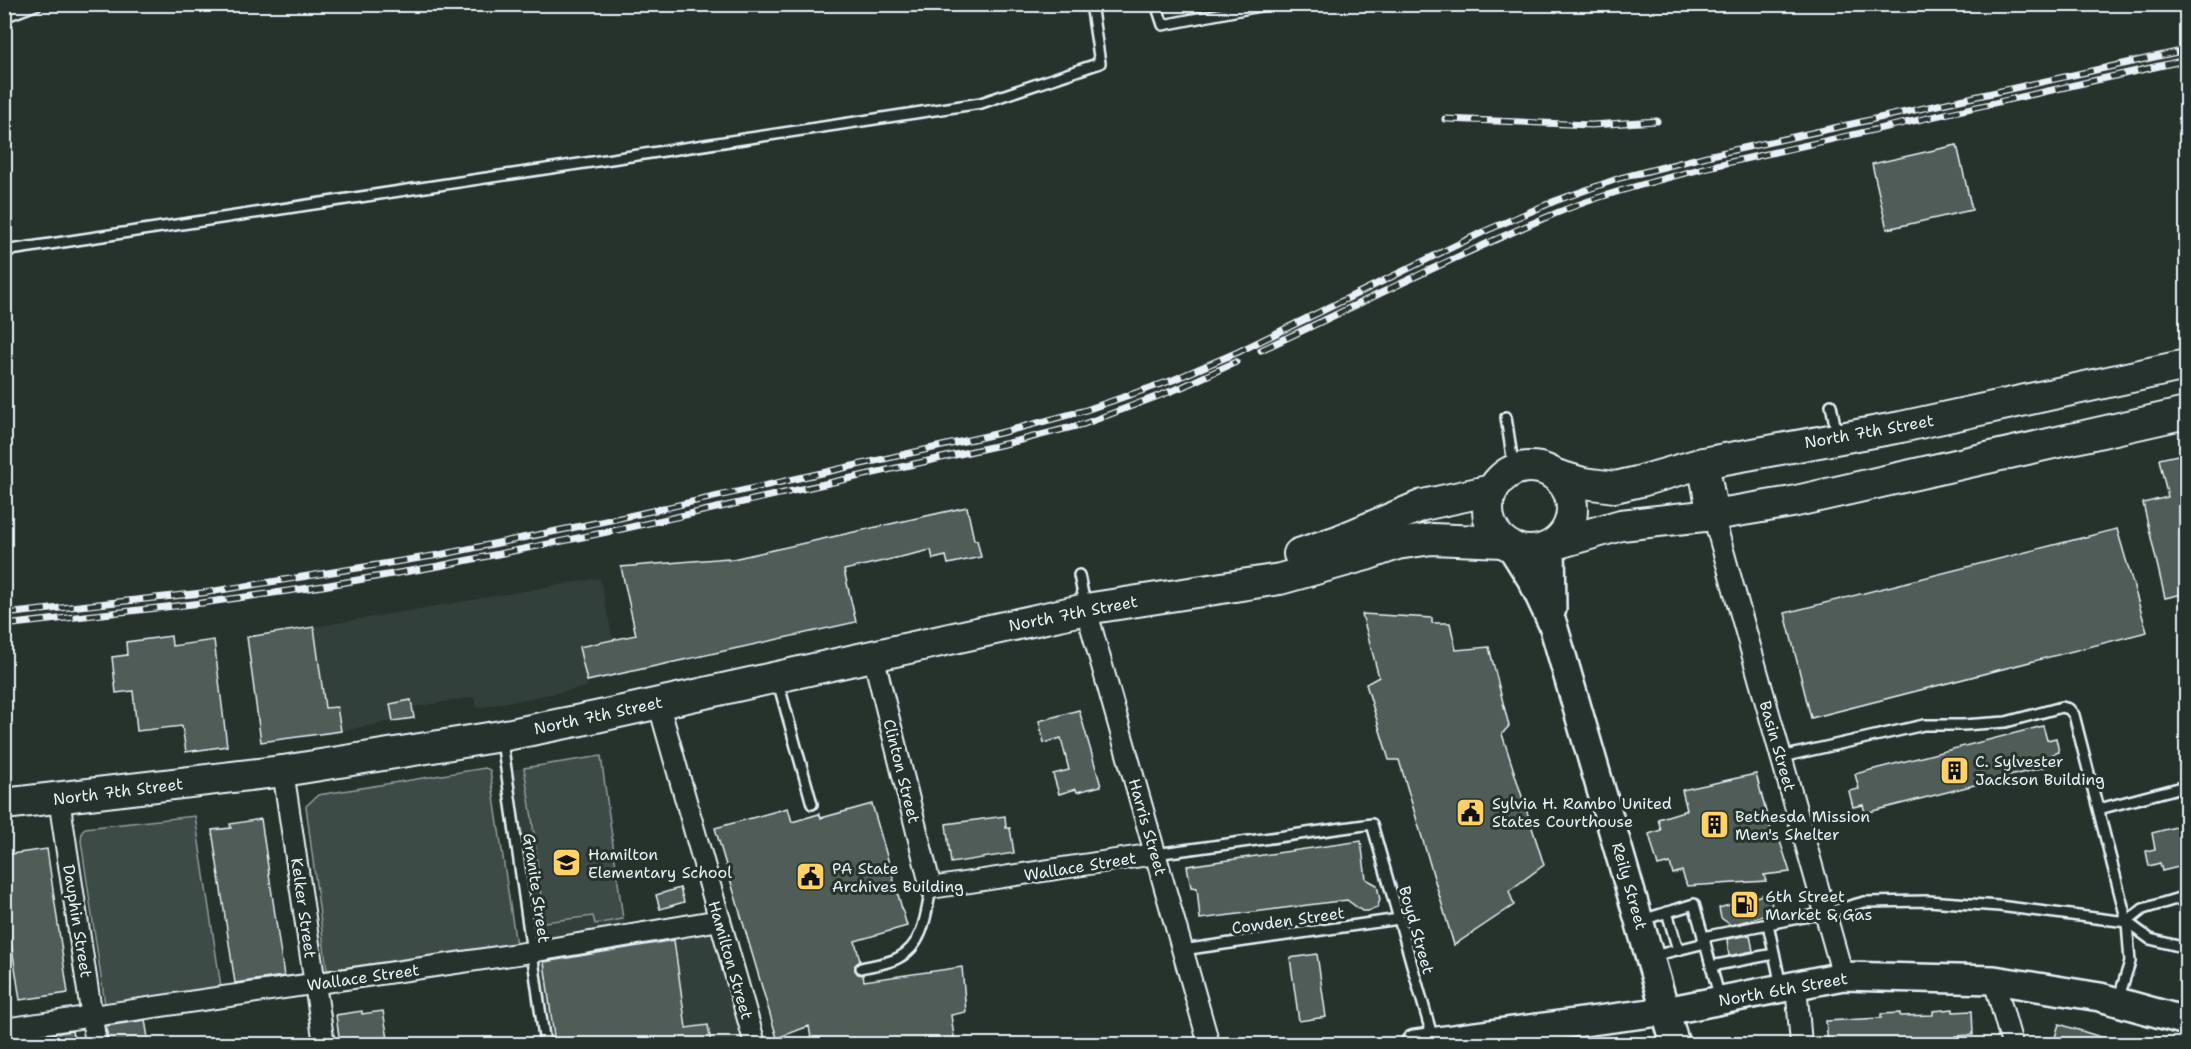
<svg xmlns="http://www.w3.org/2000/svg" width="2191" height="1049" viewBox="0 0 2191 1049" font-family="'Shantell Sans',sans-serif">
<rect width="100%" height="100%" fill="#26332d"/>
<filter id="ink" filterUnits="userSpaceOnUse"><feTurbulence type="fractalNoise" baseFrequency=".0167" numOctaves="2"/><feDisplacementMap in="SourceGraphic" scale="12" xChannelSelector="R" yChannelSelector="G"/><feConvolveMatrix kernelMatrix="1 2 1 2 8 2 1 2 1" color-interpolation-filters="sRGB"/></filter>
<g filter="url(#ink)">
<!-- built -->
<g fill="#333f3a">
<polygon points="600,578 613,640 580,648 587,687 477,708 474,697 413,707 411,700 391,704 393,721 341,731 337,707 325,708 314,627"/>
<polygon points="601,756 626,936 720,920 755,1044 545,1044 506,771"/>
</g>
<!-- green -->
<g fill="#3e4b47" stroke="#939ea0" stroke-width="1.5">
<polygon points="601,756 623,919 595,924 593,916 544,922 532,818 524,768"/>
<polygon points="485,768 490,770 516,945 327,970 306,806 318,795"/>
<polygon points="195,816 221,987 105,1004 81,841 82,831 85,828"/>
</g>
<!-- building -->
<g fill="#505c59" stroke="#e8f1f8" stroke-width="1.5">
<polygon points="1957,145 1972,210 1887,229 1872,164"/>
<polygon points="2187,453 2187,593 2165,598 2143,503 2168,497 2159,459"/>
<polygon points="967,507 974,540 977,540 981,557 948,564 946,556 933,559 931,550 844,570 856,622 587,681 579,647 636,635 621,567 728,558 728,560"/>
<polygon points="2117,529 2147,632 1811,718 1785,613"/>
<polygon points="1362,614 1432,618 1432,623 1450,623 1456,650 1489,647 1509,726 1502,734 1544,865 1509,891 1514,905 1454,945 1399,760 1389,760 1366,684 1379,677"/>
<polygon points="314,627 325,708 337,707 341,731 261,742 247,637"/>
<polygon points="171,636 172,646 214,640 227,746 186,752 182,726 137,731 133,691 116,693 112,657 127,655 126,642"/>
<polygon points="411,700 414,718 393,721 390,704"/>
<polygon points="1079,710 1101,786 1077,792 1076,789 1059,794 1053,774 1069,770 1061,738 1044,743 1039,721"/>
<polygon points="2043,726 2047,740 2056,738 2059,752 2051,755 2053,765 1865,813 1863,805 1853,807 1849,791 1859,789 1855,774"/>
<polygon points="1756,774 1773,838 1778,835 1790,872 1764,875 1766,881 1687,886 1682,871 1673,874 1670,863 1658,866 1649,834 1661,830 1658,819 1687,810 1682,790"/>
<polygon points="872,804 907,926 855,941 860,961 855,965 855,970 858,974 863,975 864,981 962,967 966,1012 951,1015 955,1044 812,1044 809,1026 777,1038 715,828 788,808 792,822 819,814 821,818"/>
<polygon points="1005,816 1006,828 1010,828 1014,853 951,863 946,824"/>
<polygon points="261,819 284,976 235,983 212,830 231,828 230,824"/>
<polygon points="2187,824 2187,865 2162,871 2160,863 2149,866 2146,851 2155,849 2152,833"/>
<polygon points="1361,841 1366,879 1377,885 1380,900 1377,908 1369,911 1362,911 1347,900 1200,919 1197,888 1191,887 1187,866"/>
<polygon points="47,849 68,993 20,1000 4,895 4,855"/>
<polygon points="680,888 684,902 660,909 656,895"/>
<polygon points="1769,893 1774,913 1731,925 1721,918 1719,908"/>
<polygon points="1750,935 1753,951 1729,956 1727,939"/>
<polygon points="674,940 686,1028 708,1025 711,1044 555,1044 544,962"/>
<polygon points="1317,954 1326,1017 1299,1021 1290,958"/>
<polygon points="1953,1009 1953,1012 1972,1011 1973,1035 1955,1036 1955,1041 1936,1042 1936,1044 1828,1044 1826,1021 1881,1018 1881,1014 1900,1013 1900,1016 1933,1015 1933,1011"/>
<polygon points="362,1011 362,1014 383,1011 389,1044 340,1044 336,1015"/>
<polygon points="145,1020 149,1044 109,1044 106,1026"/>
<polygon points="2059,1024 2114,1041 2114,1044 2053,1044"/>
<polygon points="72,1031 75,1044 19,1044 18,1039"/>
</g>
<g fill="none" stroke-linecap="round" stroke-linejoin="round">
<defs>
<g id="lane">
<polyline points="1156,4 1163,25 1270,4"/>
<polyline points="4,17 38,4"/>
<polyline points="4,251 981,103 1100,63 1091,4"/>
<polyline points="1831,405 1837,435"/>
<polyline points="1506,417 1514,470"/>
<polyline points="1079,575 1085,604"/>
<polyline points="778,682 812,804"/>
<polyline points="502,741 545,1044"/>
<polyline points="1781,757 1924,725 1963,725 2006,722 2062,707 2069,709 2074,715 2127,922 2130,962 2118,1000"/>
<polyline points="2099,809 2186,786"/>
<polyline points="1155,854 1372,824 1433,1039"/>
<polyline points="1667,912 1678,950"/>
<polyline points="1642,920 1694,904 1705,943 1653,956"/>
<polyline points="2127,922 2150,939 2186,948"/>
<polyline points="1703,937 1768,924"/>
<polyline points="1705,943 1720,999"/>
<polyline points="1182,950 1399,919"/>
<polyline points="1711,966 1774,954"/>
<path d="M861 968C873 965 887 964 898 958 924 945 926 914 931 888"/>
<polyline points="1781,986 1768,924 1825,913 1864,902 1928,901 1999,906 2127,922 2143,909 2186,896"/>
</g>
<g id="street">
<polyline points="1713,515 1843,976"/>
<polyline points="1086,609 1209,1044"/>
<polyline points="873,655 931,888 1155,854"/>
<polyline points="658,702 755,1044"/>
<polyline points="283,771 324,1044"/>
<polyline points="59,799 96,1044"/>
<polyline points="1994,980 2012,1044"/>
<polyline points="1796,985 1801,1044"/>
<polyline points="4,1029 531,952 720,920"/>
</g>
<g id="secondary">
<polyline points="1551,546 1552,609"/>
<polyline points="1512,548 1532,580 1553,625 1675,1044"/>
<polyline points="1415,1044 1666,1011 1843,976 1994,980 2100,997 2186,1021"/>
</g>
<g id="primary">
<polyline points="1703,463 1713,515"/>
<circle cx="1530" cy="509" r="42"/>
<polyline points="1553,474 1583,483 1615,487 1641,481 1703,463 1901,427 2186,365"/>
<polyline points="1555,544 1621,525 1713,515 1792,502 2186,413"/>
<polyline points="1299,554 1338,541 1423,505 1492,490"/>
<polyline points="4,804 283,771 501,736 596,717 1086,609 1280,579 1366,555 1397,544 1432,539 1503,542"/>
</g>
</defs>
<!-- lane casing -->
<use href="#lane" stroke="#e8f1f8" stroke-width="14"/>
<!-- street casing -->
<use href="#street" stroke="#e8f1f8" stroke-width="24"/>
<!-- secondary casing -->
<use href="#secondary" stroke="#e8f1f8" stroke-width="32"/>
<!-- primary casing -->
<use href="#primary" stroke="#e8f1f8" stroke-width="34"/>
<!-- lane -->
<use href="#lane" stroke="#26332d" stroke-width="9"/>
<!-- street -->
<use href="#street" stroke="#26332d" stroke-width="20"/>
<!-- secondary -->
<use href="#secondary" stroke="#26332d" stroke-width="27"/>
<!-- primary -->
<use href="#primary" stroke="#26332d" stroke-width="30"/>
<defs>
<g id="rail">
<polyline points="1445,119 1591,125 1657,121"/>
<path d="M1261 350C1360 304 1458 254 1559 212 1606 193 1656 181 1704 168L2186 60"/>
<polyline points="4,614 202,593 439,555 620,518 1000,433 1083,411 1173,380 1238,352 1483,232 1555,201 1620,178 1707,156 2186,50"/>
<polyline points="4,625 202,603 323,586 439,566 622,529 1009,443 1084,424 1182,387 1236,362"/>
</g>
</defs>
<!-- rail casing -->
<use href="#rail" stroke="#e8f1f8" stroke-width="7"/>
<!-- rail -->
<use href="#rail" stroke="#26332d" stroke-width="4.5" stroke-dasharray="14" stroke-linecap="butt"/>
</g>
</g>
<!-- icons -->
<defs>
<symbol id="building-square" viewBox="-11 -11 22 22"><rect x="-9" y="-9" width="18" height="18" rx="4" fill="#ffd166" stroke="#26332d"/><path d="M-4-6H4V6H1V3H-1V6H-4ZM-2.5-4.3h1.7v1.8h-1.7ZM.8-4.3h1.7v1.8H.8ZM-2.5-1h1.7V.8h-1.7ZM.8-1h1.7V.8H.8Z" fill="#111"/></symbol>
<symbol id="civic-square" viewBox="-11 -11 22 22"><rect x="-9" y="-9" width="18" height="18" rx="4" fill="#ffd166" stroke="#26332d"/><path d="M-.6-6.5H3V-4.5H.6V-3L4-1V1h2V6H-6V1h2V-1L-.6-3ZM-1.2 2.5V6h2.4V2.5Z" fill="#111"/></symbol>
<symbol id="school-square" viewBox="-11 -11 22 22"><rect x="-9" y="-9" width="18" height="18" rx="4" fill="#ffd166" stroke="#26332d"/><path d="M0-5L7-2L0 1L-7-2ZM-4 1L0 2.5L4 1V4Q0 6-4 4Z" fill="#111"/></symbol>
<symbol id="fuel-square" viewBox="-11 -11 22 22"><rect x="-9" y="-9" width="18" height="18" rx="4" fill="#ffd166" stroke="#26332d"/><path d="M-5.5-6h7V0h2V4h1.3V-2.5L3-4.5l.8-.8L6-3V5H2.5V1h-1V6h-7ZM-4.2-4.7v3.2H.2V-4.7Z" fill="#111"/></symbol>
</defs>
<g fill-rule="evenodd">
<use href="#building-square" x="1938" y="754" width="33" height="33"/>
<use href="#civic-square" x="1454" y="796" width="33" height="33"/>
<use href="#building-square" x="1698" y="808" width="33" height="33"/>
<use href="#school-square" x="550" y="846" width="33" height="33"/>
<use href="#civic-square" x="794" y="860" width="33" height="33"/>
<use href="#fuel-square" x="1728" y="888" width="33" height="33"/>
</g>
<g text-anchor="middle" stroke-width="6" stroke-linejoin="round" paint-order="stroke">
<!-- street labels -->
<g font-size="16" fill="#e8f1f8" stroke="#26332d">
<text transform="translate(1869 431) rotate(-10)" y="6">North 7th Street</text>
<text transform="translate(1073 613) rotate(-11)" y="6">North 7th Street</text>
<text transform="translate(598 715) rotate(-12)" y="6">North 7th Street</text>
<text transform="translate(1778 746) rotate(74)" y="6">Basin Street</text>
<text transform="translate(902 771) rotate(76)" y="6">Clinton Street</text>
<text transform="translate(118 791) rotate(-7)" y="6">North 7th Street</text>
<text transform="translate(1148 827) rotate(74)" y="6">Harris Street</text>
<text transform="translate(1080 866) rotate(-9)" y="6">Wallace Street</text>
<text transform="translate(1630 886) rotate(74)" y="6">Reily Street</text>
<text transform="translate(537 888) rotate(82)" y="6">Granite Street</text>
<text transform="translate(304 908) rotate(82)" y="6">Kelker Street</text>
<text transform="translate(1288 920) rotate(-8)" y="6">Cowden Street</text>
<text transform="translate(78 921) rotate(81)" y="6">Dauphin Street</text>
<text transform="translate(1417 930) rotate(74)" y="6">Boyd Street</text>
<text transform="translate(731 960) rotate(74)" y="6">Hamilton Street</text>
<text transform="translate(363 977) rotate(-8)" y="6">Wallace Street</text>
<text transform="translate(1783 989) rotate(-10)" y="6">North 6th Street</text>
</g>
<!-- poi labels -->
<g font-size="16" fill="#e8f1f8" stroke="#26332d" text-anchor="start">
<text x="1975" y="767">C. Sylvester<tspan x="1975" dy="18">Jackson Building</tspan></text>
<text x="1492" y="809">Sylvia H. Rambo United<tspan x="1492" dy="18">States Courthouse</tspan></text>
<text x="1735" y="822">Bethesda Mission<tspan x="1735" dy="18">Men's Shelter</tspan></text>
<text x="588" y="860">Hamilton<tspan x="588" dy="18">Elementary School</tspan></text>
<text x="832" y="874">PA State<tspan x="832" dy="18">Archives Building</tspan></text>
<text x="1765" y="902">6th Street<tspan x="1765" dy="18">Market &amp; Gas</tspan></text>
</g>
</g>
<!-- margin -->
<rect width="2191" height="1049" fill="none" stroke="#26332d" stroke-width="24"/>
<rect x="12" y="12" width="2167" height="1025" fill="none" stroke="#e8f1f8" stroke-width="2" filter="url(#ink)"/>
</svg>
